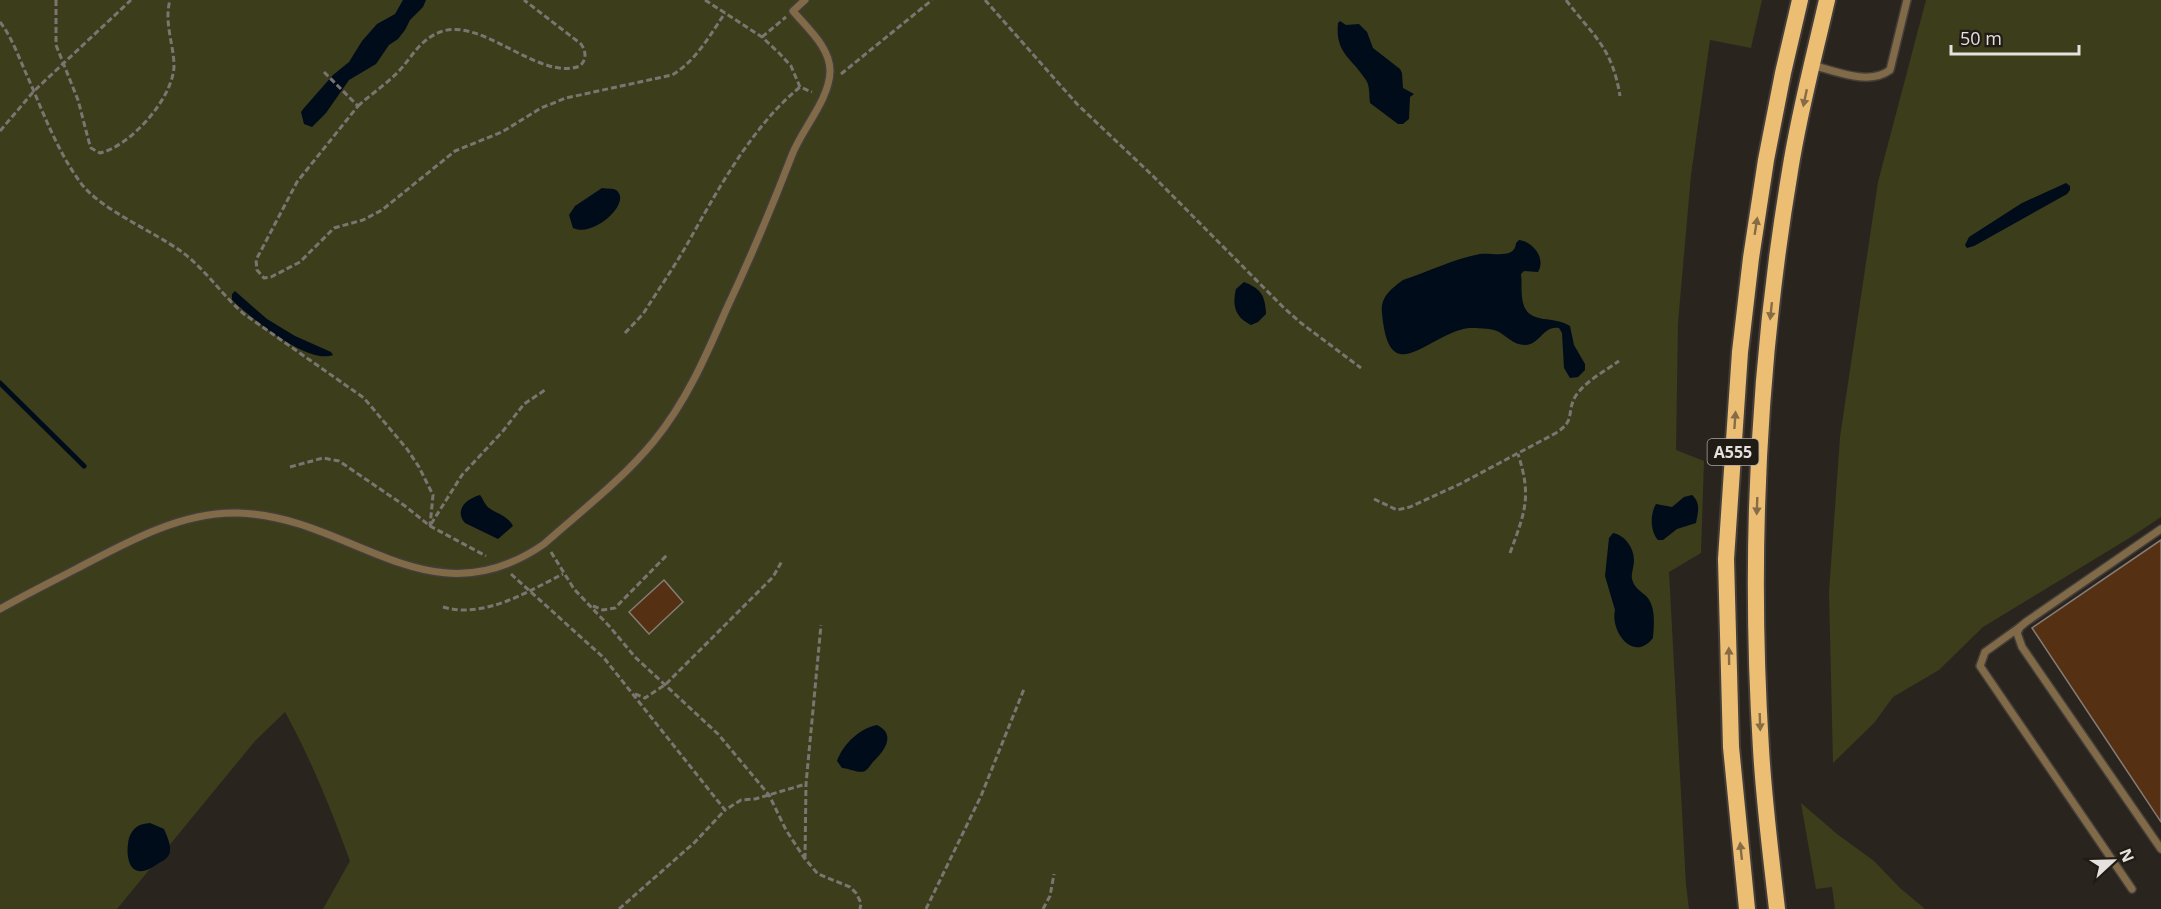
<svg xmlns="http://www.w3.org/2000/svg" width="2161" height="909" viewBox="0 0 2161 909" font-family="'Open Sans',sans-serif">
<rect width="100%" height="100%" fill="#2a241f"/>
<!-- green -->
<g fill="#3b3d1b">
<path d="M0 0H1762L1751 48 1710 40 1691 175 1678 323 1676 450 1704 461 1701 553 1669 572 1686 885 1689 909H323L350 861C331 809 311 759 285 712L255 741 117 909H0Z"/>
<polygon points="1926,0 2161,0 2161,517 2131,537 1983,627 1939,670 1893,697 1874,723 1833,763 1829,592 1840,437 1878,182"/>
<polygon points="1801,803 1837,834 1874,861 1900,888 1925,909 1835,909 1832,887 1816,889"/>
</g>
<!-- water -->
<g fill="#000c1a">
<polygon points="403,0 426,0 423,7 410,20 405,30 398,39 389,45 376,64 349,80 326,113 312,127 304,124 301,112 304,108 333,75 349,62 362,41 377,24 395,14"/>
<path d="M1340 21 1346 25 1359 24 1367 32 1373 48 1400 69 1402 73 1403 88 1414 94 1410 97 1409 119 1403 124H1398L1370 103C1369 95 1370 86 1366 80 1351 57 1335 53 1338 23Z"/>
<polygon points="2066,183 2070,186 2070,190 2067,194 1974,246 1967,248 1965,245 1969,237 2022,203"/>
<path d="M602 188C607 189 613 188 616 190 633 202 594 238 573 228L569 215 575 206Z"/>
<path d="M1519 240C1534 242 1546 259 1538 272L1524 271 1521 274C1522 282 1521 289 1522 297 1525 327 1551 314 1570 326L1574 345 1585 364V370L1578 377 1570 378 1564 368 1562 333 1559 328C1543 325 1540 345 1525 345 1513 345 1506 335 1497 331 1489 328 1477 328 1469 328 1428 333 1389 393 1382 313 1380 297 1391 289 1403 280 1428 272 1453 259 1480 254 1491 252 1515 260 1516 243Z"/>
<path d="M1244 282C1261 289 1265 295 1266 314L1258 322 1251 325C1235 317 1232 306 1236 289Z"/>
<path d="M235 291 267 319 295 336 331 352 333 355C308 365 250 317 232 300V294Z"/>
<path d="M480 495C483 499 485 505 489 508 497 514 507 515 513 526L498 539 465 523C454 510 466 499 480 495Z"/>
<path d="M1692 495C1701 503 1698 512 1696 523L1677 529 1663 540H1658C1650 531 1650 514 1656 504L1672 507 1684 497Z"/>
<path d="M1613 533C1625 535 1634 548 1634 560 1634 567 1631 573 1632 579 1634 588 1641 591 1647 597 1656 607 1654 626 1653 638 1634 663 1610 632 1615 610L1605 576 1609 538Z"/>
<path d="M877 725C896 734 885 750 875 760 871 763 869 769 865 771 859 774 848 768 842 768L837 761C843 744 860 728 877 725Z"/>
<path d="M150 823 164 829C167 836 171 844 170 852 168 859 162 861 156 865 132 882 124 861 129 838 133 827 139 824 150 823Z"/>
</g>
<g fill="none" stroke-linecap="round" stroke-linejoin="round">
<!-- stream -->
<polyline stroke="#000c1a" stroke-width="5" points="0,383 84,466"/>
</g>
<!-- building -->
<g fill="#553013" stroke="#867d77" stroke-width="1.5">
<polygon points="2161,540 2161,822 2032,628"/>
<polygon points="664,580 683,602 649,634 629,612"/>
</g>
<g fill="none" stroke-linecap="round" stroke-linejoin="round">
<defs>
<g id="service">
<path d="M1812 65C1835 71 1869 86 1890 70L1907 0"/>
<polyline points="2161,529 2026,622 2020,627 2017,633 2022,647 2161,849"/>
<path d="M0 609C25 595 51 582 76 569 125 543 182 511 238 513 352 516 429 624 544 544 581 511 622 480 654 441 686 402 706 356 726 310 750 259 772 207 792 155 802 129 829 100 830 72 831 48 807 28 793 11L805 0"/>
<polyline points="2020,627 1985,652 1980,666 2132,889"/>
</g>
<g id="trunk">
<polyline points="1747,909 1731,747 1726,559 1740,352 1751,258 1766,160 1783,73 1800,0"/>
<path d="M1777 909C1771 856 1764 802 1761 749 1749 556 1758 361 1790 171 1799 113 1814 57 1827 0"/>
</g>
</defs>
<!-- service casing -->
<use href="#service" stroke="#443e3a" stroke-width="10"/>
<!-- trunk casing -->
<use href="#trunk" stroke="#443e3a" stroke-width="20"/>
<!-- path -->
<g stroke="#7a7571" stroke-width="3" stroke-dasharray="6 3" stroke-linecap="butt">
<path d="M56 0V45L78 100 89 142 91 148 100 153C131 146 175 96 174 64 173 42 164 22 170 0"/>
<polyline points="705,0 762,37 780,54 791,66 800,87 812,92"/>
<polyline points="985,0 1077,104 1153,176 1282,306 1301,323 1361,368"/>
<path d="M1566 0C1594 37 1612 47 1620 96"/>
<path d="M0 22C11 36 18 55 25 71 42 109 56 149 80 182 99 209 155 232 182 252 206 270 222 295 244 314L364 398 407 449 419 467 433 495 430 526"/>
<polyline points="762,37 786,17"/>
<path d="M324 72 358 106 297 182 256 260 257 270 264 278 271 277 300 262 334 228 363 220 382 210 455 151 502 132 541 108 566 98 672 75C696 61 710 35 725 13"/>
<polyline points="841,74 932,0"/>
<path d="M358 106C370 95 385 85 397 73 411 59 419 40 440 32 482 16 539 82 580 66 587 59 586 51 581 44L524 0"/>
<polyline points="0,131 34,91 131,0"/>
<path d="M625 333 643 314C657 292 672 270 685 248 716 193 751 127 800 87"/>
<polyline points="290,467 323,458 339,461 405,506 430,526 486,556"/>
<path d="M1374 499 1397 510 1410 507 1460 484 1556 433C1576 420 1566 414 1575 397 1584 382 1605 371 1619 361"/>
<polyline points="431,524 462,475 503,431 524,404 545,390"/>
<polyline points="551,552 574,589 610,627 635,657 718,734 769,795 786,830 805,859 818,874 850,887 856,893 861,903 860,909"/>
<path d="M1510 553C1525 512 1532 497 1518 454"/>
<polyline points="511,574 604,658 725,810 741,800 755,799 806,784"/>
<polyline points="593,606 603,610 615,608 668,554"/>
<path d="M443 607C484 619 527 592 563 574"/>
<polyline points="635,694 645,698 666,684 773,577 782,561"/>
<polyline points="805,859 806,784 821,625"/>
<polyline points="619,909 695,842 725,810"/>
<polyline points="926,909 981,796 1024,689"/>
<polyline points="1043,909 1050,896 1054,874"/>
</g>
<!-- service -->
<use href="#service" stroke="#816a47" stroke-width="7"/>
<!-- trunk -->
<use href="#trunk" stroke="#ecbe74" stroke-width="16"/>
</g>
<!-- one-way arrows -->
<defs><path id="oneway-solid" d="M-6-.8H1V-3.2L6.5 0L1 3.2V.8H-6Z" transform="scale(1.5)"/></defs>
<g fill="#866c45">
<use href="#oneway-solid" transform="translate(1805 98) rotate(102)"/>
<use href="#oneway-solid" transform="translate(1756 226) rotate(-81)"/>
<use href="#oneway-solid" transform="translate(1771 311) rotate(96)"/>
<use href="#oneway-solid" transform="translate(1735 420) rotate(-86)"/>
<use href="#oneway-solid" transform="translate(1757 506) rotate(92)"/>
<use href="#oneway-solid" transform="translate(1729 656) rotate(-91)"/>
<use href="#oneway-solid" transform="translate(1760 722) rotate(88)"/>
<use href="#oneway-solid" transform="translate(1741 851) rotate(-96)"/>
</g>
<g text-anchor="middle" stroke-width="4.5" stroke-linejoin="round" paint-order="stroke">
<!-- shield labels -->
<rect fill="#211b16" stroke="#aaa6a2" stroke-width="1.5" x="1707.5" y="439" width="51" height="26" rx="4.5"/>
<g font-size="16" font-weight="bold" fill="#e5e1de">
<text x="1733" y="458">A555</text>
</g>
</g>
<!-- north arrow -->
<g transform="translate(2113 861) rotate(68)" stroke="#211b16" stroke-width="4.5" paint-order="stroke">
<path d="M0-4.5L10 22L0 15L-10 22Z" fill="#e5e1de"/>
<text y="-9" font-size="16" font-weight="bold" text-anchor="middle" fill="#e5e1de">N</text>
</g>
<!-- scale -->
<path d="M1951 45v9h128v-9" fill="none" stroke="#e5e1de" stroke-width="3"/>
<text x="1960" y="45" font-size="18" fill="#e5e1de" stroke="#211b16" stroke-width="4.5" paint-order="stroke">50 m</text>
</svg>
